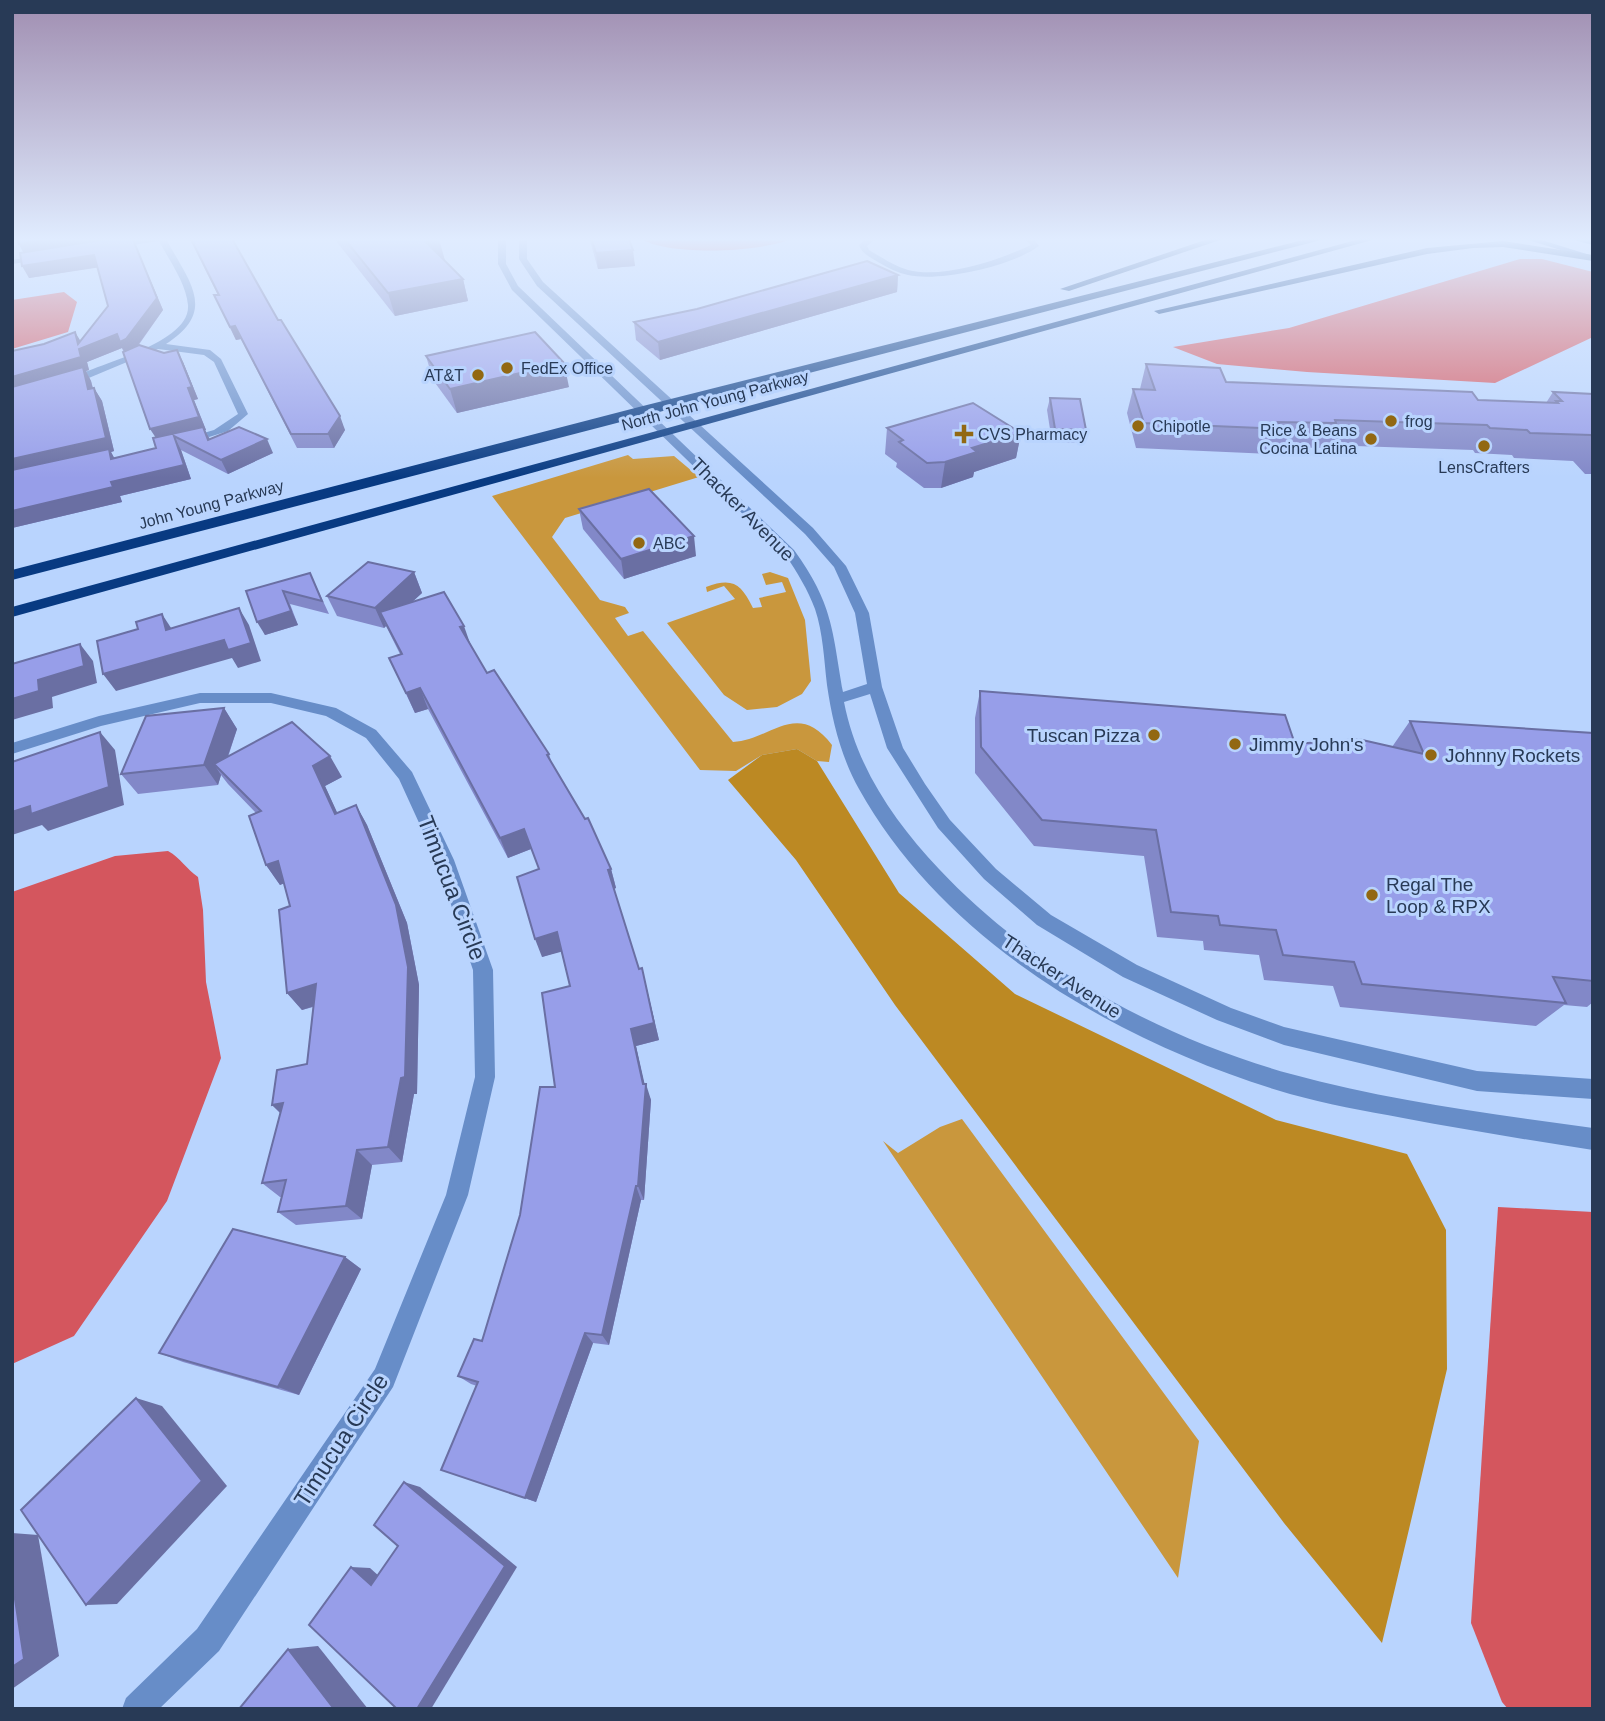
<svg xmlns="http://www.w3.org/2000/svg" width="1605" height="1721" viewBox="0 0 1605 1721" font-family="Arial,sans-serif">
<rect width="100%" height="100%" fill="#b9d4fe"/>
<!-- green -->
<g fill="#c9973d">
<path d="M628 455 633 459 674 456 699 477 565 518 552 537 600 600 625 607 629 613 615 618 628 636 643 631 733 742C771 740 797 699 832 745L829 762 817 761 797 749 762 755 736 771 700 770 492 496Z"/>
<path d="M770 572 788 578 805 620 811 681 802 694 777 707 747 710 724 695 667 623 735 599 724 586 707 592 706 587C733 577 741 584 753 608L762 607 759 598 786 592 782 582 766 585 762 574Z"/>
<polygon points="962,1119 1199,1441 1178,1578 883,1141 898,1153 940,1127"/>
</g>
<!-- forest -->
<polygon fill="#bc8923" points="797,749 817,761 899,893 1015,994 1276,1120 1407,1154 1446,1230 1447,1369 1382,1643 1284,1523 895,1005 796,860 728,780 762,755"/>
<!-- water -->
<g fill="#d4565e">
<path d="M788 237 789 240C757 252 666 257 638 237Z"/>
<polygon points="1520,259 1542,259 1593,272 1593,337 1495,383 1307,372 1217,364 1173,347 1289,328"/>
<polygon points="64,292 77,302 68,332 12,349 12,300"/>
<path d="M168 851C181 858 186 869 198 877L203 910 206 982 221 1058 167 1201 74 1336 12 1364V892L115 856Z"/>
<polygon points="1498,1207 1593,1212 1593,1709 1508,1709 1502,1702 1471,1623"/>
</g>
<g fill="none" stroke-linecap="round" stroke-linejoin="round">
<!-- minor -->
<g fill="#678dc8" fill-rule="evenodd">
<path d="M150 237H165C188 281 219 310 166 344L210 350 221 359 248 414 228 431 187 444 183 443V439L214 430 238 414 214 362 204 355 158 349 72 385 63 383C87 365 191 346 188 305 186 283 169 260 159 241L112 248 108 246Z"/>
<path d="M498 237H506V264L518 286 794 550C833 604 832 629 843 692L867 684 855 613 834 567 805 534 537 286 519 259V237H527V259L543 282 813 528 846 566 869 613 882 687 903 748 925 784 950 820 996 869 1051 915 1137 965 1231 1008 1284 1027 1477 1071 1593 1079V1099L1477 1091 1284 1045 1217 1020 1123 977 1037 925 984 879 938 828 887 748 870 694 844 702C857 768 894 821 939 869 1032 968 1161 1038 1291 1074 1389 1101 1493 1114 1593 1128V1150C1529 1140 1466 1130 1403 1118 1365 1111 1326 1104 1290 1094 1123 1045 946 945 859 789 841 757 832 720 827 685 824 659 823 633 815 609 808 590 797 572 786 556L512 290 498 264Z"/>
<path d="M868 237H878L867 246 869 250C881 257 894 266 908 270 943 279 1000 260 1031 245L1022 237H1032L1039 246C1012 266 941 282 908 275 898 273 888 268 878 262 870 257 862 254 859 245Z"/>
<polygon points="43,255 46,259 12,264 12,260"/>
<polygon points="200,693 271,693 336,708 376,730 412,772 454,860 493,970 495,1077 468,1195 393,1387 219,1651 159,1709 122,1709 126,1698 197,1629 375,1369 446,1195 475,1077 473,970 436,860 399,779 366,738 326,716 271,703 200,703 101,726 12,754 12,743 99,716"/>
</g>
<!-- major -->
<g fill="#154ea3" fill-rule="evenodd">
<polygon points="1518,237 1532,237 1593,256 1593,260"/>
<polygon points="1569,237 1593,240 1593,245 1570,239"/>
</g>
<!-- highway -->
<g fill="#083a82" fill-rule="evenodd">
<polygon points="1214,237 1229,237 1069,291 1060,289"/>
<polygon points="1315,237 1325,239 12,580 12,570 639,407"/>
<polygon points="1367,237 1383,237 12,617 12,607"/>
<polygon points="1583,237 1593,237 1593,243"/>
<polygon points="1503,241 1593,255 1593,261 1503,247 1473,248 1427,254 1159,314 1154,311 1427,248"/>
</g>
</g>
<!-- wall -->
<g fill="#8288c8" fill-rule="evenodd">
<path d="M132 237 163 310 138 346 183 362 198 399 194 400 206 430H205L210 439 273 453 228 474 181 450 191 479 120 496 122 502 12 528 80 341 108 306 98 267 29 278 23 252 19 244ZM122 348 156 438V448L114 458 111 452 114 451 102 401 94 388H93L91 381 86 371 89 370 87 362Z"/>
<polygon points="189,237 278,320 345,430 334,448 297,448 241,339 236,340 220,308 218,295"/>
<polygon points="333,237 438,237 445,261 463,279 468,301 395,316"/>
<polygon points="589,237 628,237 635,266 598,269"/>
<polygon points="898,275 897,292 660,360 636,340 634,322 697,309"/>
<polygon points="426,356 569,387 457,413 433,380"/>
<polygon points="1146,364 1226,382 1478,400 1546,403 1553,392 1593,394 1593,474 1585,474 1573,461 1514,458 1512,455 1475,453 1473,450 1326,445 1325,448 1274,447 1271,454 1136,448 1127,413 1133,389 1140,389"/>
<polygon points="1050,398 1086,430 1083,443 1052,442 1047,410"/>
<polygon points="887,428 1021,433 1016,458 974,472 973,477 941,488 924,488 896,467 897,463 885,454"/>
<polygon points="579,509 696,556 624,579 583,529"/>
<polygon points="414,572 422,593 412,602 471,646 487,673 549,754 552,764 611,869 616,888 614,889 639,969 646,986 659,1040 636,1046 644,1084 651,1100 644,1200 641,1200 609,1345 593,1343 536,1502 441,1470 477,1386 471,1384 458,1376 482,1341 520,1215 555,1087 570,986 561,951 542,957 539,869 531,849 508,858 428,709 415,713 389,658 400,654 386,626 384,628 337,616 327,596"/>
<polygon points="310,573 329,614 290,604 298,625 265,635 246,591"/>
<polygon points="980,691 1295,744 1392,747 1410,721 1593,733 1593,1002 1587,1007 1564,1005 1536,1026 1340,1007 1333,986 1264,980 1259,955 1204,950 1203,941 1157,937 1144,856 1034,846 975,773 975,718"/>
<polygon points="224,708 237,729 228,757 342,777 325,786 337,813 356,805 367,825 407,923 419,985 417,1094 414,1094 402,1162 372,1165 362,1219 296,1225 278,1212 282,1197 280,1197 262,1183 280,1113 272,1105 307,1064 313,1007 302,1010 287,993 290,906 284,883 280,885 266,865 256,813 228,784 221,775 218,785 138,794 121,774"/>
<polygon points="345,1257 361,1269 299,1395 183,1362 159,1353"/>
</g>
<!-- shaded-wall -->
<g fill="#6a6fa3">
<polygon points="61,237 131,237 25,255 19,244"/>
<polygon points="132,237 163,310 133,352 127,355 122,348 87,362 89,370 86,371 91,381 96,403 12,393 12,377 78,344 75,332 83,345 117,334"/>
<polygon points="439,239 445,261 426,242"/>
<polygon points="633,250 635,266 598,269 596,253"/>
<polygon points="94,255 101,267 29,278 22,266"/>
<polygon points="898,275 897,292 660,360 658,342"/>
<polygon points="463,279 468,301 395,316 388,293"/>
<polygon points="235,326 241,339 236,340 230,327"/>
<polygon points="177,350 183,362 198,399 194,400 206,430 205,430 210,440 174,436 181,450 191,479 120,496 122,502 12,528 12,511 111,482 184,465 158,441 150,429 188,388"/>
<polygon points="564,363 569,387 457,413 450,389"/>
<polygon points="94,388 102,401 114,451 111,452 117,463 12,475 12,459"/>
<polygon points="340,416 345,430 334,448 328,434"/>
<polygon points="1021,433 1016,458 974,472 973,477 941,488 945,462 972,448"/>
<polygon points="267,439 273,453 228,474 221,460"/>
<polygon points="694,536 696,556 624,579 621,559"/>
<polygon points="414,572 422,593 387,625 380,612 386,626 384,628 375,608"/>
<polygon points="283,591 298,625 265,635 257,622"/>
<polygon points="239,608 249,625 261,661 238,668 232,658 116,691 103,674"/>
<polygon points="162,614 173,631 166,630"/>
<polygon points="464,626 471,646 460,627"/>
<polygon points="80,644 93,661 97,683 52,697 53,708 12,720 12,699 38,680"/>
<polygon points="420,688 428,709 415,713 406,693"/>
<polygon points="224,708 237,729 222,773 214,764 221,775 218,785 204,765"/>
<polygon points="100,732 115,750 124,805 48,831 42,825 12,835 12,812"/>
<polygon points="330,756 342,777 325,786 347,834 335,814 313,766"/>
<polygon points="356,805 367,825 407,923 419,985 417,1094 414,1094 402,1162 388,1147 401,1078"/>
<polygon points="524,829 531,849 508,858 500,838"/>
<polygon points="278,861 292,880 280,885 266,865"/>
<polygon points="611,869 616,888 613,889 608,870"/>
<polygon points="557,932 564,951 542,957 535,939"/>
<polygon points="642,968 659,1040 636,1046 646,1090 646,1084 651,1100 644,1200 638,1186 631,1029"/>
<polygon points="316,984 330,1001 302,1010 287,993"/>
<polygon points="283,1103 289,1121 272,1105"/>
<polygon points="357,1150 372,1165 362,1219 346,1206"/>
<polygon points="636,1186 641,1200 609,1345 602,1335"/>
<polygon points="345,1257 361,1269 299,1395 278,1387"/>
<polygon points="585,1333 593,1343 536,1502 525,1498"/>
<polygon points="136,1398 162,1406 227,1486 117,1604 86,1605"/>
<polygon points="404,1482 420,1487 517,1567 431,1709 417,1709"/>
<polygon points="12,1533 38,1535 59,1656 12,1689"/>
<polygon points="351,1567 370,1568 390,1586 371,1585"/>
<polygon points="318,1646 368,1709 334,1709 288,1649"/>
</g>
<!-- building -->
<g fill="#979ee9" stroke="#6a6fa3" stroke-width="2">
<polygon points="17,237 61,237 19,244"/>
<polygon points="118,237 132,237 157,298 126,339 120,342 117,334 79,349 81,357 12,377 12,351 44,344 75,332 78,344 108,306 94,255 22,266 20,253"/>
<polygon points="190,237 231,237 278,320 281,320 340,416 328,434 291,434 235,326 230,327 214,295 219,295"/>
<polygon points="343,237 438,237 439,239 426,242 463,279 388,293"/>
<polygon points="591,237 628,237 633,250 596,253"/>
<polygon points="867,261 898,275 658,342 634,322 697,309"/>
<polygon points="535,332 564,363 450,389 426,356"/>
<polygon points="139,345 164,353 177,350 192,387 188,388 199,417 150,429 123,352"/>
<polygon points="1146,364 1220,368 1226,382 1472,392 1478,400 1558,403 1556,401 1562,401 1553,392 1593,394 1593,438 1591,435 1530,433 1527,430 1490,428 1487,425 1335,420 1336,423 1278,422 1282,429 1144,423 1133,389 1155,390"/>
<polygon points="83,367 88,389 94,388 106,438 12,459 12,387"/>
<polygon points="1050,398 1080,399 1086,430 1055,429"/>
<polygon points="973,403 1021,433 972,448 977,452 945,462 927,463 899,442 903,440 887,428"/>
<polygon points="203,427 208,440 239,427 267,439 221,460 174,436 184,465 111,482 113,487 12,511 12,470 109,449 111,459 156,448 153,438"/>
<polygon points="649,489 694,536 621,559 579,509"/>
<polygon points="368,562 414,572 375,608 327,596"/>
<polygon points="310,573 322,601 283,591 291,611 257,622 246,591"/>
<polygon points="444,592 464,626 460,627 487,673 494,670 549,754 547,755 585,819 588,818 611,869 608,870 639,969 642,968 654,1023 631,1029 643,1084 646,1084 638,1186 636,1186 602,1335 585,1333 525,1498 441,1470 478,1382 458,1376 474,1339 482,1341 520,1215 540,1087 555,1087 542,993 570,986 557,932 535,939 517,877 539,869 524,829 500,838 420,688 406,693 389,658 402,654 380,612"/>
<polygon points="239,608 251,643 228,650 224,640 103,674 97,641 138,629 136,622 162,614 166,630"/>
<polygon points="80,644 84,666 38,680 39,691 12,699 12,664"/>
<polygon points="980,691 1285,715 1295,744 1358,739 1424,754 1410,721 1593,733 1593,981 1553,977 1566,1003 1362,984 1354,962 1283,955 1276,930 1220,925 1218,916 1171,912 1156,830 1042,820 981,747"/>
<polygon points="224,708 204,765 121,774 146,716"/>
<polygon points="292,722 330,756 313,766 335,814 356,805 396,905 408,967 405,1077 401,1078 388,1147 357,1150 346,1206 278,1212 286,1180 262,1183 283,1103 272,1105 277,1070 307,1064 316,984 287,993 279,910 290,906 278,861 266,865 249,816 261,811 214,764"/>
<polygon points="100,732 109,787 31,814 30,806 12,812 12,762"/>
<polygon points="233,1229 345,1257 278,1387 159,1353"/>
<polygon points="136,1398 202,1481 86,1605 21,1510"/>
<polygon points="404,1482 505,1566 417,1709 397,1709 309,1625 351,1567 371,1585 398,1546 374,1525"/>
<polygon points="12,1579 24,1659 12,1667"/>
<polygon points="288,1649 334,1709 239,1709"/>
</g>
<!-- sky -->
<linearGradient id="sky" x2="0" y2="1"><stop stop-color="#a08eb1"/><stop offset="0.5" stop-color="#e0ecff"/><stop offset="1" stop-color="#e0ecff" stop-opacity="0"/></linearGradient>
<rect width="1605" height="478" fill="url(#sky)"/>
<!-- markers -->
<g fill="#926812" stroke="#b9d4fe" stroke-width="2.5">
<circle cx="507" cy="368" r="7"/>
<circle cx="478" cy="375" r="7"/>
<circle cx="1391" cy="421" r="7"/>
<circle cx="1138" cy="426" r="7"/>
<path d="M960.5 423.5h7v7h7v7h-7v7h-7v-7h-7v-7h7z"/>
<circle cx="1371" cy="439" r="7"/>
<circle cx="1484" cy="446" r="7"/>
<circle cx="639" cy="543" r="7"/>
<circle cx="1154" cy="735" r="7"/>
<circle cx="1235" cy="744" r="7"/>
<circle cx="1431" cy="755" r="7"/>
<circle cx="1372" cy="895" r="7"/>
</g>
<g text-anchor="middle" stroke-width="6" stroke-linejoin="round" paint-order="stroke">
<!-- far-poi labels -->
<g font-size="16" fill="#283a56" stroke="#b9d4fe" text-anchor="start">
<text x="521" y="374">FedEx Office</text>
<text x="464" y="381" text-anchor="end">AT&amp;T</text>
<text x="1405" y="427">frog</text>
<text x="1152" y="432">Chipotle</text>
<text x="1357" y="436" text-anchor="end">Rice &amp; Beans<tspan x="1357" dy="18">Cocina Latina</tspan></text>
<text x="978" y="440">CVS Pharmacy</text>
<text x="1484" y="473" text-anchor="middle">LensCrafters</text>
<text x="653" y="549">ABC</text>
</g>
<!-- far-street labels -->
<g font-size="16" fill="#283a56" stroke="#b9d4fe">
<text transform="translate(715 400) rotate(-15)" y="6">North John Young Parkway</text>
<text transform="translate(211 504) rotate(-15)" y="6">John Young Parkway</text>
</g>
<!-- street labels -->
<g font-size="19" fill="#283a56" stroke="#b9d4fe">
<text transform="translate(743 509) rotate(45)" y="7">Thacker Avenue</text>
<text transform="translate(1062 976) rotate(33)" y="7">Thacker Avenue</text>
</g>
<!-- poi labels -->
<g font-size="19" fill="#283a56" stroke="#b9d4fe" text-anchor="start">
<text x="1140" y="742" text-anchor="end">Tuscan Pizza</text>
<text x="1249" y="751">Jimmy John's</text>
<text x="1445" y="762">Johnny Rockets</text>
<text x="1386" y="891">Regal The<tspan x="1386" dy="22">Loop &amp; RPX</tspan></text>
</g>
<!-- near-street labels -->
<g font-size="23" fill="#283a56" stroke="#b9d4fe">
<text transform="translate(452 888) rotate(69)" y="8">Timucua Circle</text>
<text transform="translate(341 1440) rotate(-57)" y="8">Timucua Circle</text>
</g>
</g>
<!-- border -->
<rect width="1605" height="1721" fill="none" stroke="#283a56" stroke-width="28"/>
</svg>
